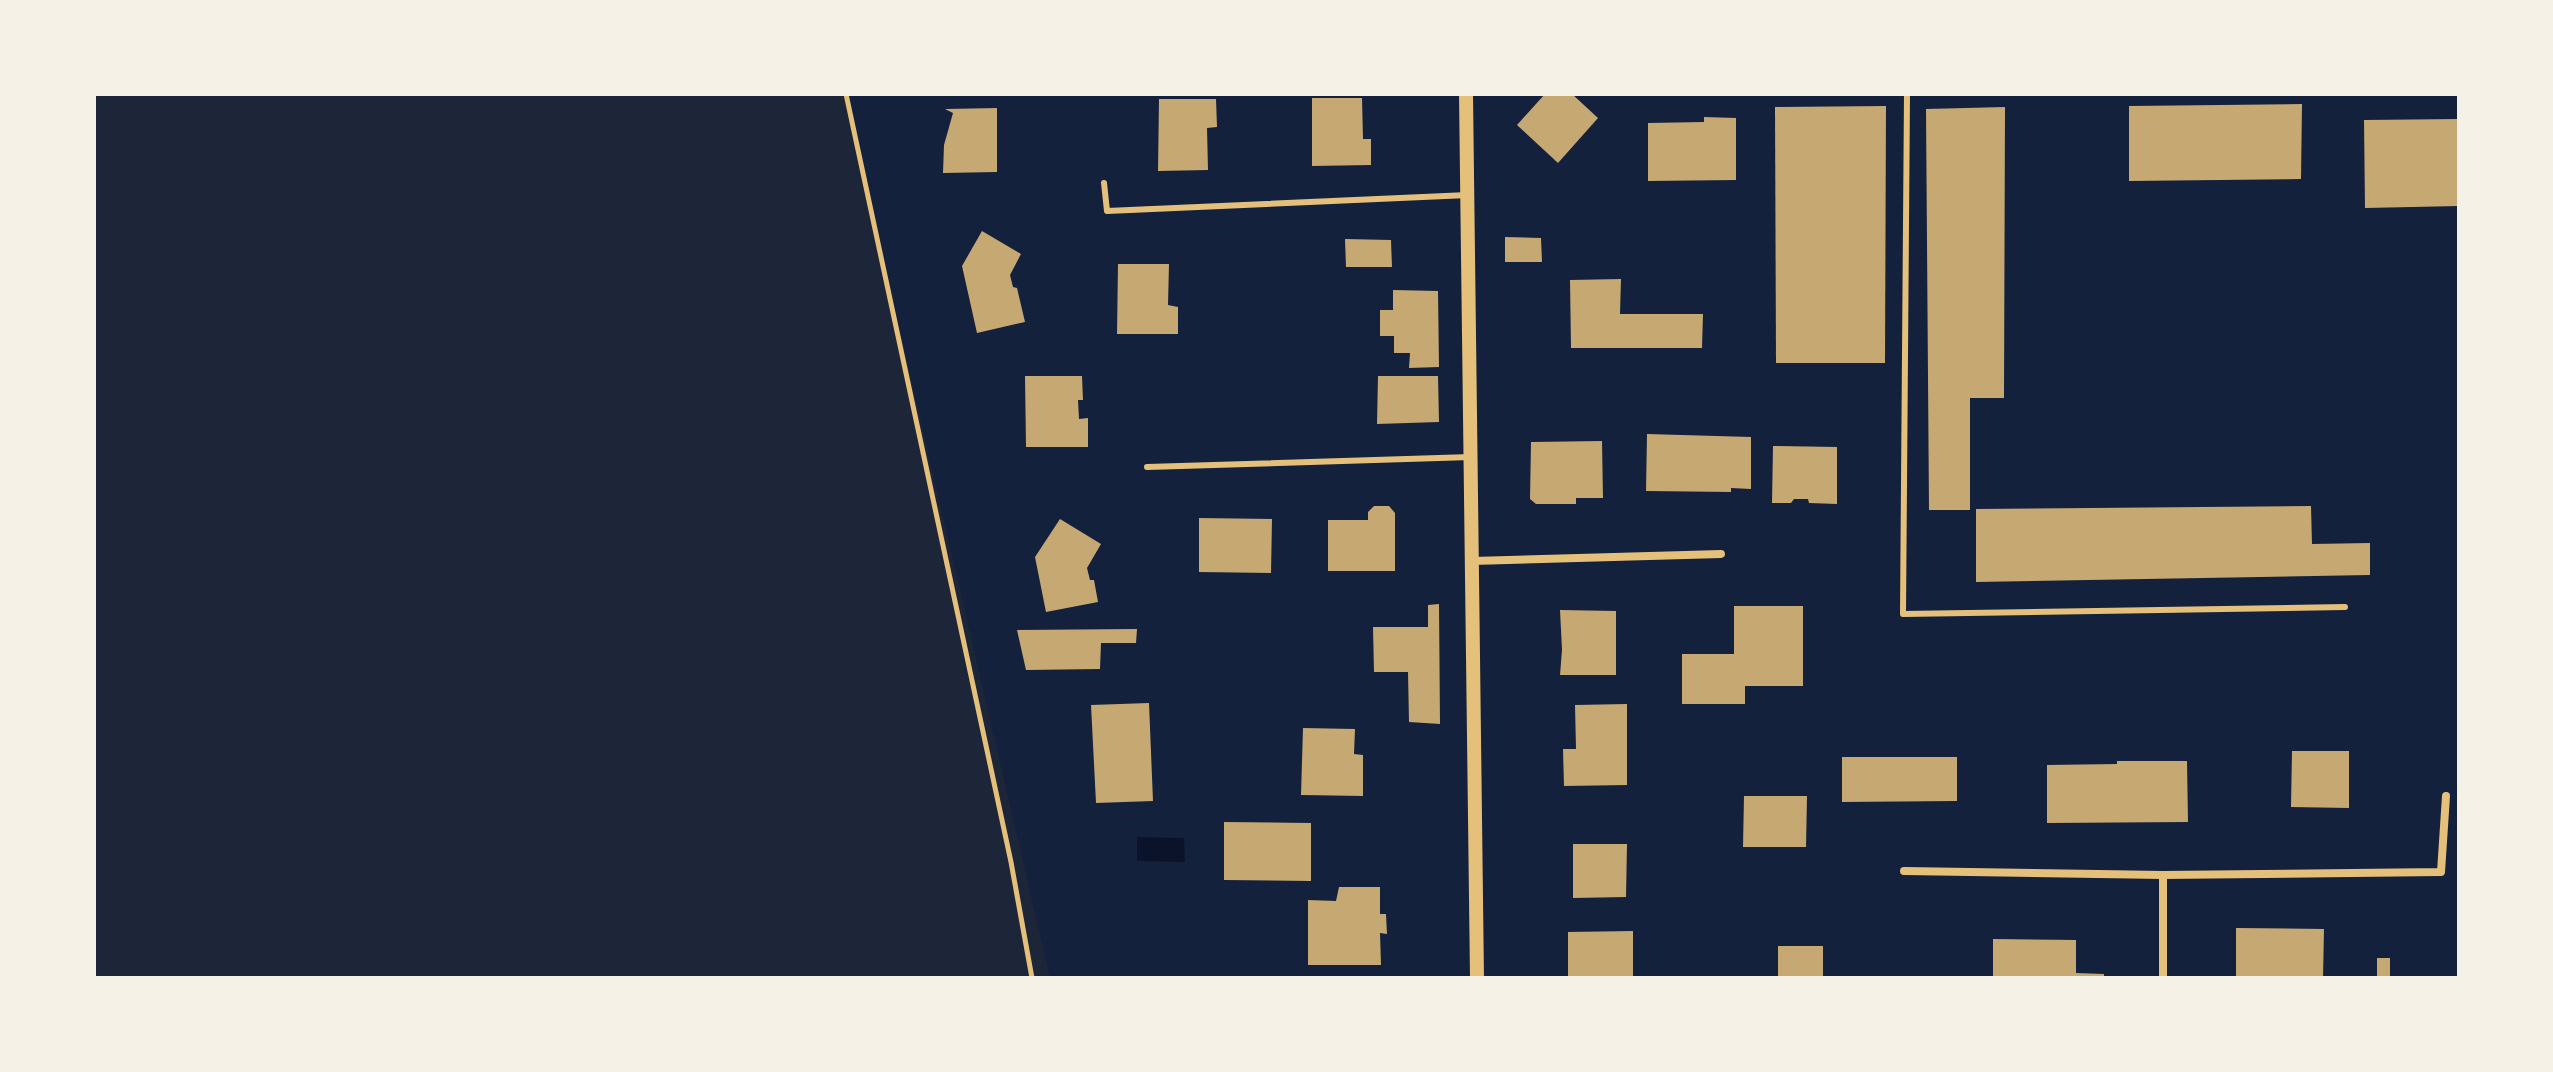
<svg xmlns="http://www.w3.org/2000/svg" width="2553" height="1072" viewBox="0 0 2553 1072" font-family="'Titillium Web',sans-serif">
<rect width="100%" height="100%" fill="#14213d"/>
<!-- green -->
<polygon fill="#1d2539" points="94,94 845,94 1050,978 94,978"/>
<!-- water -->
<polygon fill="#0b132b" points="1137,837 1184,838 1185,862 1137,861"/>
<!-- building -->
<g fill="#c6a872">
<polygon points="1545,94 1572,94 1598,118 1558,163 1517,125"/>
<polygon points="1312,98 1362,98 1363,139 1371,139 1371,165 1312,166"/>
<polygon points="1159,99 1216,99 1217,127 1207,128 1208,170 1158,171"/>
<polygon points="2302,104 2301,179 2129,181 2129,106"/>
<polygon points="1886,106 1885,363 1776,363 1775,107"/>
<polygon points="2005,107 2004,398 1970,398 1970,510 1929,510 1926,109"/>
<polygon points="997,108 997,172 943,173 944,145 953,113 945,109"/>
<polygon points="1704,117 1736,118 1736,180 1648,181 1648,123 1704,122"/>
<polygon points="2459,119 2459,206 2365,208 2364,120"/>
<polygon points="982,231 1021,254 1010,275 1013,287 1017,288 1025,322 977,333 962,266"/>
<polygon points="1505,237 1541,238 1542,262 1505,262"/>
<polygon points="1345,239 1391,240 1392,267 1346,267"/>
<polygon points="1118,264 1169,264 1168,305 1178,307 1178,334 1117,334"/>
<polygon points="1621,279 1620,314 1703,314 1702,348 1571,348 1570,280"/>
<polygon points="1393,290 1438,291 1439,367 1409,368 1410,353 1394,353 1394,336 1380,336 1380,310 1393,310"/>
<polygon points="1025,376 1082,376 1083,400 1078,400 1079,419 1088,418 1088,447 1026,447"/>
<polygon points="1378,376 1438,376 1439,422 1377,424"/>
<polygon points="1647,434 1751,437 1751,489 1731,488 1731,492 1646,491"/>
<polygon points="1602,441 1603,498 1576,498 1576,504 1536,504 1530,499 1531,442"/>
<polygon points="1773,446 1837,447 1837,504 1809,503 1808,499 1794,499 1791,503 1772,503"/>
<polygon points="1374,506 1389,506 1395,513 1395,571 1328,571 1328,520 1368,520 1368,512"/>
<polygon points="2311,506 2312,544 2370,543 2370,575 1976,582 1976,509"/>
<polygon points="1199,518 1272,519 1271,573 1199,572"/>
<polygon points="1060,519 1101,544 1087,568 1090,580 1094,580 1098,602 1046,612 1035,557"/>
<polygon points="1439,604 1440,724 1409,722 1408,672 1374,672 1373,627 1428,627 1428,605"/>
<polygon points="1734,606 1803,606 1803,686 1745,686 1745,704 1682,704 1682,654 1734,654"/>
<polygon points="1560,610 1616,611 1616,675 1560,675 1562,650"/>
<polygon points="1137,629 1136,643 1101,643 1100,669 1026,670 1017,630"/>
<polygon points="1149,703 1153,801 1096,803 1091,705"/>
<polygon points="1627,704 1627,785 1564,786 1563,749 1576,749 1575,705"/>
<polygon points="1303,728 1355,729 1354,754 1363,755 1363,796 1301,795"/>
<polygon points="2292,751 2349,751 2349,808 2291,807"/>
<polygon points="1842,757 1957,757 1957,801 1842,802"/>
<polygon points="2117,761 2187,761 2188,822 2047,823 2047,765 2117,764"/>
<polygon points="1744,796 1807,796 1806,847 1743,847"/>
<polygon points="1224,822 1311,823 1311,881 1224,880"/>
<polygon points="1573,844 1627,844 1626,897 1573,898"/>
<polygon points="1339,887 1380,887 1380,914 1386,914 1387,934 1380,933 1381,965 1308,965 1308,900 1336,901"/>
<polygon points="2236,928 2324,929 2323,978 2236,978"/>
<polygon points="1633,931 1633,978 1568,978 1568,932"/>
<polygon points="1993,939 2076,940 2076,973 2104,974 2104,978 1993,978"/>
<rect x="1778" y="946" width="45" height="32"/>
<rect x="2377" y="958" width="13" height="20"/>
</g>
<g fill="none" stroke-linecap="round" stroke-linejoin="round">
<!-- path -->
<polyline stroke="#e5c07b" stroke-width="5" points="846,94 1011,862 1032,978"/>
<!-- service -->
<g stroke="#e5c07b" stroke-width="6">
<polyline points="1907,94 1903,614 2345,607"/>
<polyline points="1104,183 1107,211 1468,195"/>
<polyline points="1147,467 1471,457"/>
</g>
<!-- minor -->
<g stroke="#e5c07b" stroke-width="8">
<polyline points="1472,561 1721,554"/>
<polyline points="1904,871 2163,875 2441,872 2446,796"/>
<polyline points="2163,978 2163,875"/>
</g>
<!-- tertiary -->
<polyline stroke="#e5c07b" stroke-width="14" points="1466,94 1477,978"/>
</g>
<!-- border -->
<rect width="2553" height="1072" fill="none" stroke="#f6f1e7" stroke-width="192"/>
</svg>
